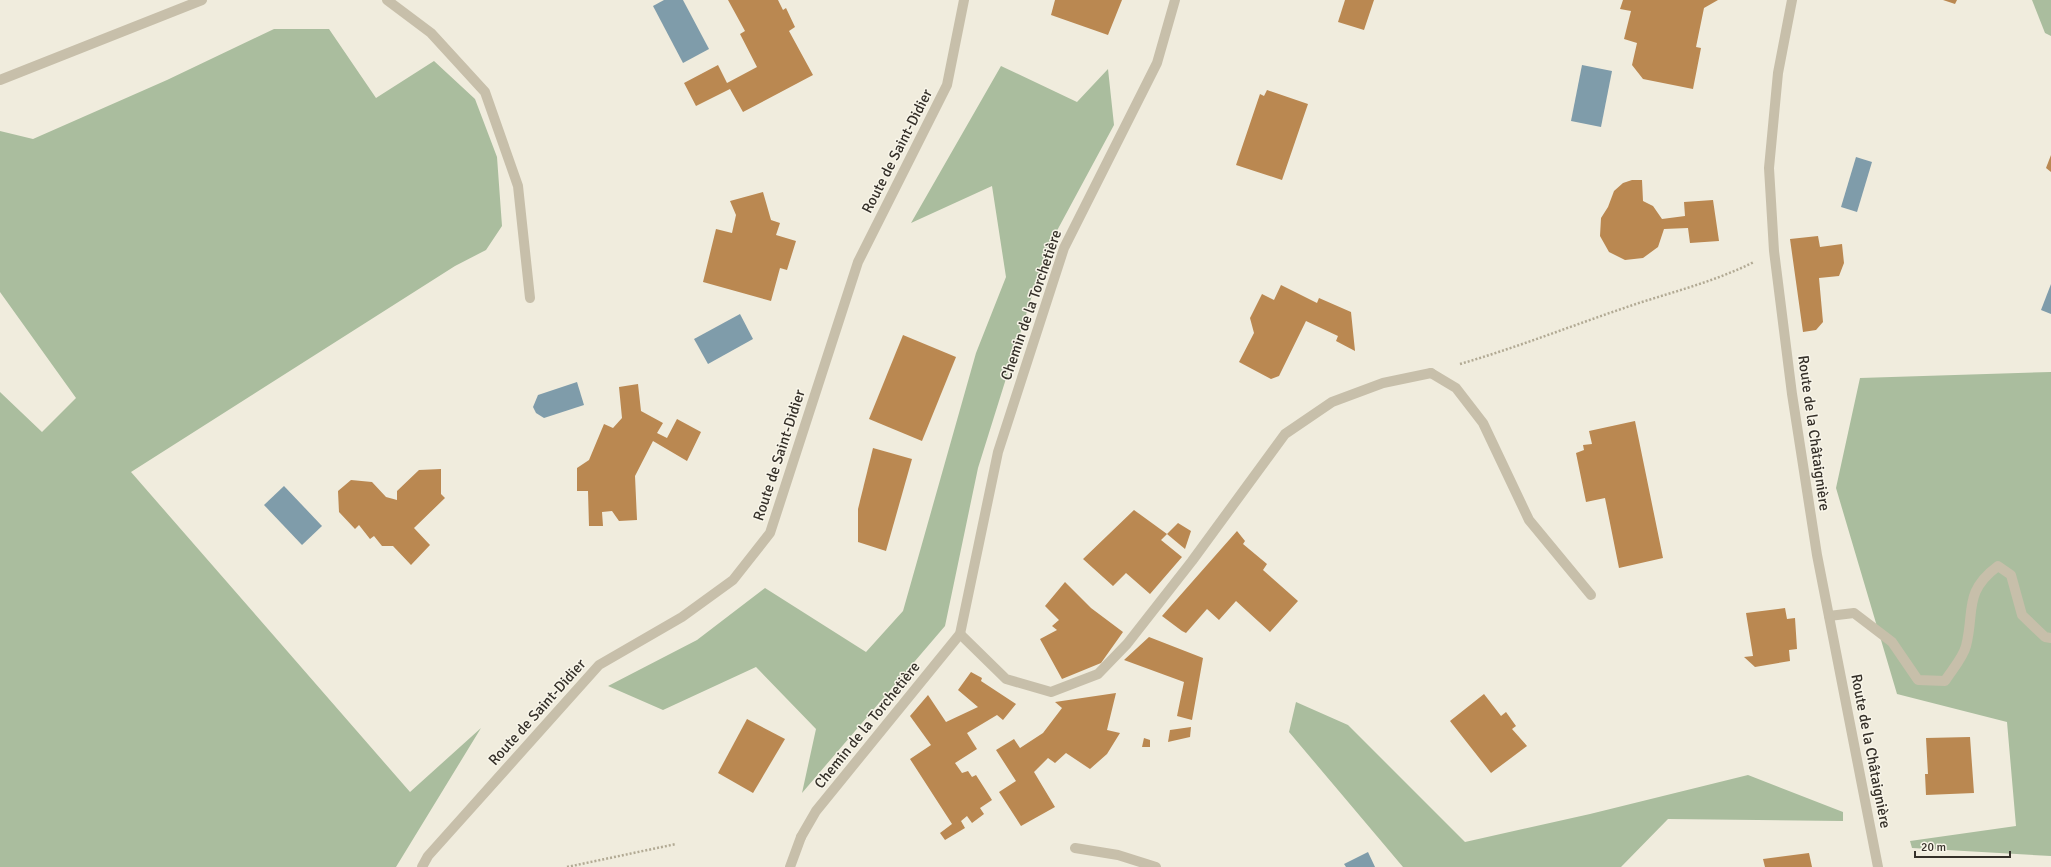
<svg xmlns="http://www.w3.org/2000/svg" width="2051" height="867" viewBox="0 0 2051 867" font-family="Signika,sans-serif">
<rect width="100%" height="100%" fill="#f0ecdd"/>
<!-- green -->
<g fill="#aabd9e">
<polygon points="2032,0 2051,0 2051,36 2045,33"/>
<polygon points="274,29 329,29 376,98 434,61 475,99 497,157 502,226 486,250 455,266 131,472 410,792 481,728 396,867 0,867 0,392 42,432 76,398 0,292 0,131 33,139 167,80"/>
<polygon points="1001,66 1077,102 1108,69 1114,125 1046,251 978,468 945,626 802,793 816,729 756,667 663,710 608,686 697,640 765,588 866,652 903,611 976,353 1006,277 992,186 911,223"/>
<polygon points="2051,372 2051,856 1912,848 1910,841 2016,826 2007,722 1897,694 1836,488 1860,378"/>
<polygon points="1296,702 1348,725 1465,842 1590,814 1748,775 1843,812 1843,821 1668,819 1621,867 1403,867 1289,732"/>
</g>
<!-- water -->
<g fill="#7f9caa">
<polygon points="664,0 683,0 709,49 683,63 653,6"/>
<polygon points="1582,65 1612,71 1601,127 1571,121"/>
<polygon points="1856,157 1872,162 1857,212 1841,207"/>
<polygon points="2051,284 2051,314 2041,310"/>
<polygon points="740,314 753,339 708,364 694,339"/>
<polygon points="577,382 584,405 544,418 536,413 533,407 538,395"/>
<polygon points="284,486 322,526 302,545 264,505"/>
<polygon points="1368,852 1375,867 1346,867 1344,864"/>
</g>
<!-- building -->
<g fill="#ba8851">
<polygon points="728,0 778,0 783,10 786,8 795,27 789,31 813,75 743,112 730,89 696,106 684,83 718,65 727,83 757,67 740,34 745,31"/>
<polygon points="1055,0 1122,0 1108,35 1051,15"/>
<polygon points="1345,0 1374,0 1364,30 1338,22"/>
<polygon points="1623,0 1718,0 1704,8 1696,47 1701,48 1693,89 1643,79 1632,65 1637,43 1624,39 1631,11 1620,9"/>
<polygon points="1943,0 1957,0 1955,4"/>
<polygon points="1267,90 1308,104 1282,180 1236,165 1260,94 1264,96"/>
<polygon points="2051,155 2051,172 2046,168"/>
<polygon points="1632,180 1642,180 1643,201 1653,206 1662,219 1685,216 1684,202 1713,200 1719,241 1690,243 1688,228 1664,229 1658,247 1643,258 1625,260 1609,252 1600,236 1601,218 1608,207 1614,191 1623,183"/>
<polygon points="763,192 771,220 780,223 776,235 796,241 787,270 780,268 771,301 703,282 716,229 732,233 736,215 730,201"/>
<polygon points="1818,236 1820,247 1842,244 1844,263 1839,276 1819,278 1823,322 1816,330 1803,332 1790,239"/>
<polygon points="1281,285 1317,303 1319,298 1351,312 1355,351 1336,341 1338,336 1306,321 1279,376 1271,379 1239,362 1254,333 1250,318 1262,294 1274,300"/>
<polygon points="903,335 956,357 922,441 869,419"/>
<polygon points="638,384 641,411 663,423 657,433 667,438 677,419 701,432 687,461 653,441 635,476 637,520 619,521 612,511 602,512 603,526 589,526 588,491 577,491 577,468 589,460 604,424 613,428 622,418 619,387"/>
<polygon points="1635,421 1663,558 1619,568 1605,498 1586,502 1576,453 1584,450 1583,445 1592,444 1589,431"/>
<polygon points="873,448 912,459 886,551 858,542 858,509"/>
<polygon points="441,469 441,494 445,498 414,528 430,545 411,565 393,546 382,546 374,536 370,539 359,525 355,529 339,512 338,491 351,480 372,482 386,497 397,500 397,491 419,470"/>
<polygon points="1134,510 1167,534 1161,540 1182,557 1150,594 1126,573 1113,586 1083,559"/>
<polygon points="1178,523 1191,531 1185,549 1167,534"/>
<polygon points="1237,531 1245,541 1243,544 1267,564 1263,570 1298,601 1270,632 1236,601 1219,620 1207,609 1186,633 1182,631 1162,616"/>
<polygon points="1065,582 1091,608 1123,632 1101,663 1062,679 1040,639 1057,630 1052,626 1059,620 1045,606"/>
<polygon points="1785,608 1787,619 1795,618 1797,649 1789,650 1790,661 1755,667 1744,657 1753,656 1746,613"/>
<polygon points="1149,637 1203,658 1192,720 1177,716 1184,682 1124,660"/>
<polygon points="971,672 982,678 981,681 1016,704 1003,720 997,715 967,733 977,749 955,763 962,773 968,771 972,777 976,775 992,800 980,808 984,814 972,823 967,816 961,821 965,828 945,840 940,833 952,824 910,759 931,745 910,716 928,695 946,722 978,707 958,690"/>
<polygon points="1116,693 1107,730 1120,733 1107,754 1090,769 1066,753 1055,763 1048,758 1034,772 1055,807 1021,826 999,792 1016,781 996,750 1014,739 1020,748 1043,733 1062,708 1055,702"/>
<polygon points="1484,694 1501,716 1506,712 1516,726 1512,729 1527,746 1491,773 1450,721"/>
<polygon points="747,719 785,739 753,793 718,773"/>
<polygon points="1191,727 1190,737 1168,742 1170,730"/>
<polygon points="1970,737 1974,793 1926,795 1925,774 1928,774 1926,738"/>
<polygon points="1144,738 1150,740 1150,747 1142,747"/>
<polygon points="1809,853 1812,867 1765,867 1763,859"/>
</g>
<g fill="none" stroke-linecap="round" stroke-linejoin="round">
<!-- path -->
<g stroke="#b2aa94" stroke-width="2.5" stroke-dasharray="2 2" stroke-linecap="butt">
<path d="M1460 364C1522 346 1581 322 1642 302 1680 290 1718 280 1754 262"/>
<polyline points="567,867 676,844"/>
</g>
<!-- service -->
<g stroke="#c7bfaa" stroke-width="10">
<polyline points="387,0 431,33 485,92 518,186 530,298"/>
<polyline points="0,80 202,0"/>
<polyline points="1431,373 1456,388 1483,423 1529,520 1591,595"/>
<path d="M1829 616 1854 613 1892 642 1918 680 1945 681C1951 671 1963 658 1966 646 1975 611 1963 592 1998 566L2011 575 2022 615 2045 637 2051 638"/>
<polyline points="1075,848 1118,855 1156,867"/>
<polyline points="790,867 801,837"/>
</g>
<!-- minor -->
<g stroke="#c7bfaa" stroke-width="10">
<polyline points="960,634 1006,679 1051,692 1098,674 1127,644 1192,561 1285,434 1332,402 1383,383 1431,373"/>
<polyline points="801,837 816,811 960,634 998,452 1064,248 1157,63 1175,0"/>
</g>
<!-- tertiary -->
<g stroke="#c7bfaa" stroke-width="10">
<polyline points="1792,0 1778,73 1769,168 1774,251 1792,394 1817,555 1878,867"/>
<polyline points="422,867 428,856 599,665 682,617 733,580 770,533 858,262 947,85 964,0"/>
</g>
</g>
<g text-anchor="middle" stroke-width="3" stroke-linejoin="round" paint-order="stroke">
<!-- street labels -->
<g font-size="15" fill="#353029" stroke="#f8f5e9">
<text transform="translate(897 151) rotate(-63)" y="5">Route de Saint-Didier</text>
<text transform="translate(1031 305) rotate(-71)" y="5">Chemin de la Torchetière</text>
<text transform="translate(1814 433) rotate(82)" y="5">Route de la Châtaignière</text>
<text transform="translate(779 455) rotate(-72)" y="5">Route de Saint-Didier</text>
<text transform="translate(537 712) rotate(-48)" y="5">Route de Saint-Didier</text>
<text transform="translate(867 725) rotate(-51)" y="5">Chemin de la Torchetière</text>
<text transform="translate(1871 751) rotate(79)" y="5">Route de la Châtaignière</text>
</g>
</g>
<!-- scale -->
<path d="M1915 851v6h95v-6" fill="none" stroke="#353029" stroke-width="2"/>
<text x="1921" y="851" font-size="12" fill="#353029" stroke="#f8f5e9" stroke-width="3" paint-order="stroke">20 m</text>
</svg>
